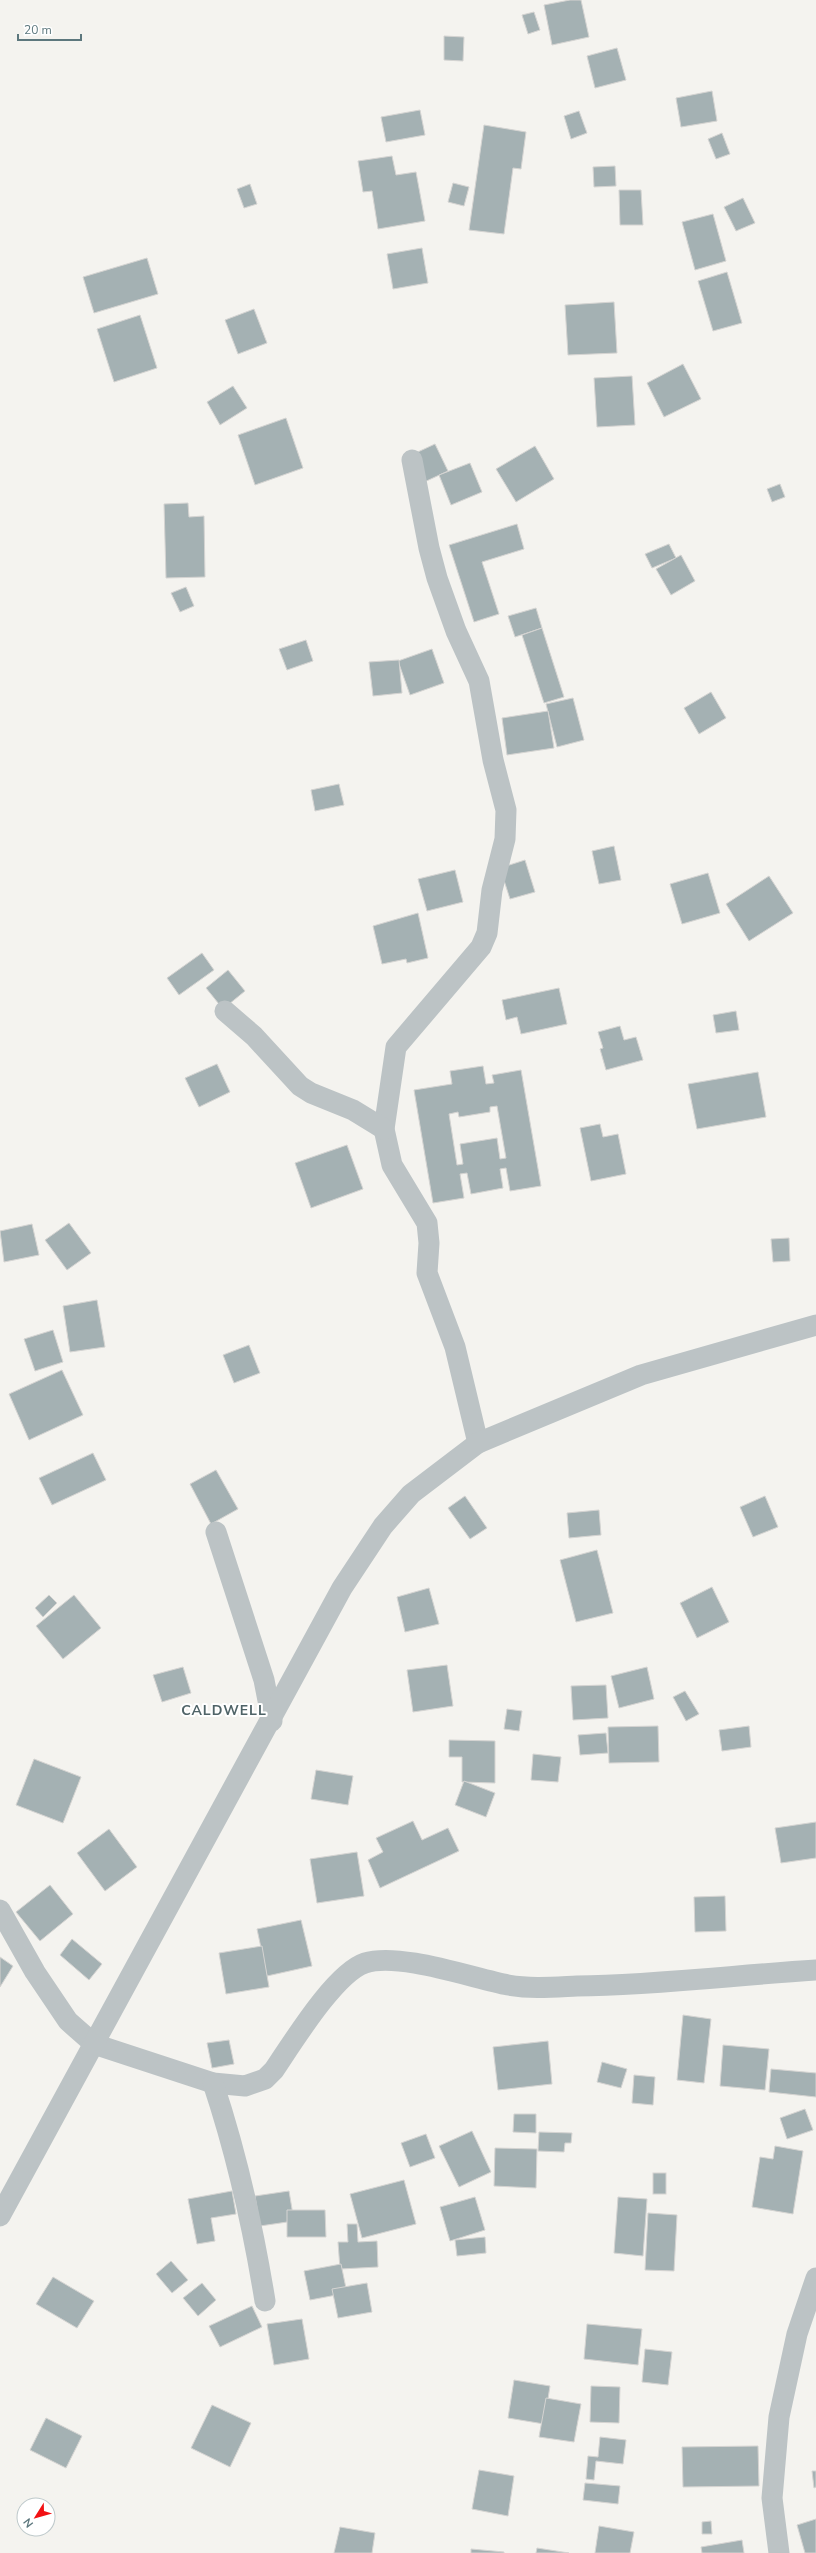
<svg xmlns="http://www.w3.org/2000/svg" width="816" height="2553" viewBox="0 0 816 2553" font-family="'Nunito Sans',sans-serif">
<rect width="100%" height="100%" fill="#f4f3ef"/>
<!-- building -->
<g fill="#a4b1b3" stroke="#d5d4d2" fill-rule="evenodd">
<polygon points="570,0 581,0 589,37 552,45 544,5"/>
<polygon points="534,12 540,30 528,34 522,15"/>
<polygon points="444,36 464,37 463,61 444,60"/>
<polygon points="617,48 626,80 595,88 587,56"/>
<polygon points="712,91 717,121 681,127 676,98"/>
<polygon points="420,110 425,135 386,142 381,117"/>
<polygon points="579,111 587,133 571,139 564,116"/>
<polygon points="484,125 526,132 521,169 513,168 504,234 469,230"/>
<polygon points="722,133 730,154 716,159 708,139"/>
<polygon points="392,156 396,175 416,172 425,221 378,229 372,191 363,192 358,161"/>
<polygon points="615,166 616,186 594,187 593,167"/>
<polygon points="453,183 469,187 464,206 448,202"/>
<polygon points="250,184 257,204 244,208 237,189"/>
<polygon points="619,190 641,190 643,225 620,225"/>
<polygon points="743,198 755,223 736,231 724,207"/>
<polygon points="713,214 726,261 695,270 682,222"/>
<polygon points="422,248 428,283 393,289 387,254"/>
<polygon points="147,258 158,294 94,313 83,277"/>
<polygon points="727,272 742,323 713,331 698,281"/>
<polygon points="614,302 617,353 568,355 565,305"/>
<polygon points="254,309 267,343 238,354 225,320"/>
<polygon points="140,315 157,368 114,382 97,329"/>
<polygon points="683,364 701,399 664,417 647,383"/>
<polygon points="632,376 635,425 597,427 594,378"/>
<polygon points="233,386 247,408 220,425 207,402"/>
<polygon points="286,418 303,468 255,485 238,435"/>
<polygon points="435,444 448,471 420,484 407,457"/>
<polygon points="535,446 554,479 516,502 496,469"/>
<polygon points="470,463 482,492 451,505 439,475"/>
<polygon points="780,484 785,497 772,502 767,489"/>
<polygon points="188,503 189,517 204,516 205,577 166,578 164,504"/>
<polygon points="517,524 524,549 482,562 499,614 474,622 449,545"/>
<polygon points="669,544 676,558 652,568 645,554"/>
<polygon points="681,555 695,581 671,595 656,569"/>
<polygon points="186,587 194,606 180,612 171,593"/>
<polygon points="536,608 542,628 515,637 508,616"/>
<polygon points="542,628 564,697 544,703 522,635"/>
<polygon points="306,640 313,661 287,670 279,649"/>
<polygon points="432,649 444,683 410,695 398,661"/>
<polygon points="399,660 402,693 373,696 369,662"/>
<polygon points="711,692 726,718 699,734 684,708"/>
<polygon points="573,698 584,740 557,747 546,704"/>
<polygon points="548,711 554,748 507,755 502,718"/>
<polygon points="339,784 344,805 315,811 311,790"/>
<polygon points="614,846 621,880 599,884 592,851"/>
<polygon points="525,860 535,892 510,899 500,868"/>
<polygon points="455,870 463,902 427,911 418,879"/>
<polygon points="708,873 720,913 682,924 670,884"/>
<polygon points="769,876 793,913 749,941 726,904"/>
<polygon points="418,913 428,958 407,963 406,959 382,964 373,926"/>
<polygon points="202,953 214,970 179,995 167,978"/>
<polygon points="228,970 245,991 223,1009 206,988"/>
<polygon points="559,988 567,1024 521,1034 517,1017 506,1020 502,1000"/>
<polygon points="736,1011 739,1030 716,1033 713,1015"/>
<polygon points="620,1026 624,1040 636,1037 643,1060 606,1070 600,1049 603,1048 598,1032"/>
<polygon points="217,1064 230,1092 199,1107 185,1078"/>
<path d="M483 1066 486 1084 494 1083 492 1075 521 1070 541 1186 510 1191 506 1168 500 1169 503 1188 471 1194 467 1173 460 1174 464 1198 433 1203 414 1090 452 1084 450 1071ZM497 1106 506 1158 500 1159 497 1138 460 1144 463 1164 457 1165 449 1114 458 1112 459 1117 490 1112V1107Z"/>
<polygon points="758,1072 766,1117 697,1129 688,1084"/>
<polygon points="600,1124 603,1137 618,1134 626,1174 591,1181 580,1128"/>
<polygon points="347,1145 363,1189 311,1208 295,1163"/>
<polygon points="69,1223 91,1253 67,1270 45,1240"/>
<polygon points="32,1224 39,1255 4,1262 0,1231"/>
<polygon points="789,1238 790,1261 773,1262 771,1239"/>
<polygon points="97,1300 105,1347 70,1352 63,1306"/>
<polygon points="53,1330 63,1362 35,1371 24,1339"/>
<polygon points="249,1345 260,1373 234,1383 223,1355"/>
<polygon points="62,1370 83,1415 29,1440 9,1394"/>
<polygon points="93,1453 106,1480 52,1505 39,1478"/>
<polygon points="216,1470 238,1509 211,1524 190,1484"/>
<polygon points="465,1496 487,1528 470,1539 448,1508"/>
<polygon points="765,1496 778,1527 753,1537 740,1507"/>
<polygon points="599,1510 601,1535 569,1538 567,1513"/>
<polygon points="597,1550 613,1613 576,1622 560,1560"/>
<polygon points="712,1587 729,1622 697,1638 680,1603"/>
<polygon points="429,1588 439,1624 405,1632 397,1597"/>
<polygon points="49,1595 57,1603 43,1617 35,1608"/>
<polygon points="74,1595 101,1628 63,1659 36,1626"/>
<polygon points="447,1665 453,1706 413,1712 407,1670"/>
<polygon points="183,1667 191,1693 162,1702 153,1675"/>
<polygon points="647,1667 654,1699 619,1708 611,1676"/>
<polygon points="606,1685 608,1718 573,1720 571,1686"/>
<polygon points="685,1691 699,1714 686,1721 673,1697"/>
<polygon points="507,1709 522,1711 519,1731 504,1729"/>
<polygon points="658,1726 659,1762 609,1763 608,1727"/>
<polygon points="749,1726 751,1747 722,1751 719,1730"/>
<polygon points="606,1733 608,1753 580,1755 578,1735"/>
<polygon points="449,1740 495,1741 495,1783 462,1782 462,1757 449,1757"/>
<polygon points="533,1754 561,1757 558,1782 531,1780"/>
<polygon points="34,1759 81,1777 63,1823 16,1805"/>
<polygon points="316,1770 353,1776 348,1805 311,1799"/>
<polygon points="464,1781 495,1793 486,1817 455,1805"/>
<polygon points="413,1821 422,1840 448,1828 459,1851 380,1888 368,1860 383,1852 376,1838"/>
<polygon points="816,1822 816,1858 781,1863 775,1828"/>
<polygon points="109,1829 137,1867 105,1891 77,1853"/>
<polygon points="357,1852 364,1896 317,1903 310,1859"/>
<polygon points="50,1885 73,1914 40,1941 16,1912"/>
<polygon points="725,1896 726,1931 695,1932 694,1897"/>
<polygon points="301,1920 312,1966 267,1976 257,1929"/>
<polygon points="72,1939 102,1964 89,1980 60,1955"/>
<polygon points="262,1946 269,1987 226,1994 219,1953"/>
<polygon points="0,1957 13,1966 0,1987"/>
<polygon points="683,2015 711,2019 704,2083 677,2080"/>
<polygon points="229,2040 234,2064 212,2068 207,2043"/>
<polygon points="548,2041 552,2084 498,2090 493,2047"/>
<polygon points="723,2045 769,2049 765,2090 720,2086"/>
<polygon points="602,2062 627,2069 621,2088 597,2082"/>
<polygon points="771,2069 816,2073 816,2097 769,2092"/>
<polygon points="634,2075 655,2077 653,2105 632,2103"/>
<polygon points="805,2109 813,2130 787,2139 780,2118"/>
<polygon points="514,2114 536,2114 536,2133 513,2132"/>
<polygon points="472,2131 491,2172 459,2187 439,2146"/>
<polygon points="539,2132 572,2133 571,2143 565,2143 564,2152 538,2151"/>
<polygon points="426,2134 435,2158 410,2167 401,2143"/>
<polygon points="775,2146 803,2151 793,2214 752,2207 760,2157 773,2159"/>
<polygon points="495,2148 537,2149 536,2188 494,2186"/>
<rect x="653" y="2173" width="13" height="21"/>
<polygon points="404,2180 416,2224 362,2238 350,2194"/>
<polygon points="232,2191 236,2214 211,2218 215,2241 197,2244 188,2199"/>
<polygon points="289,2191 294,2221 260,2226 255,2196"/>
<polygon points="475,2197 485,2230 450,2241 440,2207"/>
<polygon points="618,2197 647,2199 643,2256 614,2253"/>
<polygon points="287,2210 325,2210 326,2237 287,2237"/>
<polygon points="648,2213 677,2215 674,2271 645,2270"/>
<polygon points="347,2224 357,2224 358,2242 377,2241 378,2267 340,2269 338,2242 348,2242"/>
<polygon points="485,2237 486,2253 457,2256 455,2240"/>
<polygon points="171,2261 188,2280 172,2293 156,2274"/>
<polygon points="341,2264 347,2293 310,2300 304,2271"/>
<polygon points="53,2277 94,2301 77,2328 36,2304"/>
<polygon points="202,2283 216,2300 198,2316 183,2298"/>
<polygon points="367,2283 372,2312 338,2318 332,2289"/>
<polygon points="252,2306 262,2327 220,2347 209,2326"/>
<polygon points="302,2319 309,2359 274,2365 267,2324"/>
<polygon points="587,2324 642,2329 638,2365 584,2359"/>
<polygon points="645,2349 672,2352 668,2385 642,2382"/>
<polygon points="514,2380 550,2386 544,2424 508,2418"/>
<polygon points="591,2386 620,2387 619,2423 590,2422"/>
<polygon points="546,2398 581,2404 574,2442 539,2437"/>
<polygon points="212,2405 251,2423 230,2467 191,2448"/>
<polygon points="46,2418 82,2436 66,2468 30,2450"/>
<polygon points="600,2437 626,2440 623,2464 596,2461 594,2480 586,2479 588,2456 598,2457"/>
<polygon points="758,2446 759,2486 683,2487 682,2447"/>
<polygon points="479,2470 514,2476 508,2516 472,2509"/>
<polygon points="812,2471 816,2471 816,2487 814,2488"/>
<polygon points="585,2483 620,2486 618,2504 583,2500"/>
<polygon points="816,2519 816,2553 805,2553 797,2525"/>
<polygon points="711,2521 712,2534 702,2534 702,2522"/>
<polygon points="599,2526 634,2532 630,2553 595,2553"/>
<polygon points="340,2527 375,2533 372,2553 334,2553"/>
<polygon points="742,2540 744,2553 702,2553 701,2547"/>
<polygon points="537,2548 569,2553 536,2553"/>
<polygon points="471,2549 504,2552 504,2553 471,2553"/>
</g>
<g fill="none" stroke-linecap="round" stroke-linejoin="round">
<!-- minor -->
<g stroke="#bcc3c5" stroke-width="21">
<polyline points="412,460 429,548 437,578 456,631 479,681 493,760 506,810 505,839 492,890 487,933 481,947 396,1047 384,1129 392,1165 427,1223 429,1243 427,1273 455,1347 478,1443"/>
<polyline points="225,1011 254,1036 300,1086 311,1093 353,1110 384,1129"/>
<polyline points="216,1532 264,1680 272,1721"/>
<path d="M0 1910 35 1972 68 2021 94 2044 213 2083 245 2086 265 2079 274 2070C293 2042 335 1973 365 1963 399 1952 472 1978 508 1985 531 1989 554 1987 577 1986 657 1985 736 1975 816 1970"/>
<path d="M213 2083C237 2155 253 2227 265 2301"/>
<polyline points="0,2216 342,1588 383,1526 411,1494 478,1443 641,1375 816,1325"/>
<polyline points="779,2553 772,2498 779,2417 797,2334 816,2278"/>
</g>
</g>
<g text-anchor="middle" stroke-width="4" stroke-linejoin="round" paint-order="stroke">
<!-- district labels -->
<g font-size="14" font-weight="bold" letter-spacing="1" fill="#4f6367" stroke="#fff">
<text x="224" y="1715">CALDWELL</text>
</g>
</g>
<!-- north arrow -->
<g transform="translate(36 2517) rotate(233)"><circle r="19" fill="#ffffff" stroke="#bec9cb"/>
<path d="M0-3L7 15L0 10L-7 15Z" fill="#f21114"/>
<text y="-6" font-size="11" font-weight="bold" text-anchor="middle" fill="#5c777d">N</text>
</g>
<!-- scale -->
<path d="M18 34v6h63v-6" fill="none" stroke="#5c777d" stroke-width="2"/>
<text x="24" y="34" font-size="12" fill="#5c777d" stroke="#ffffff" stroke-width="3" paint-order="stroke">20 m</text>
</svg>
